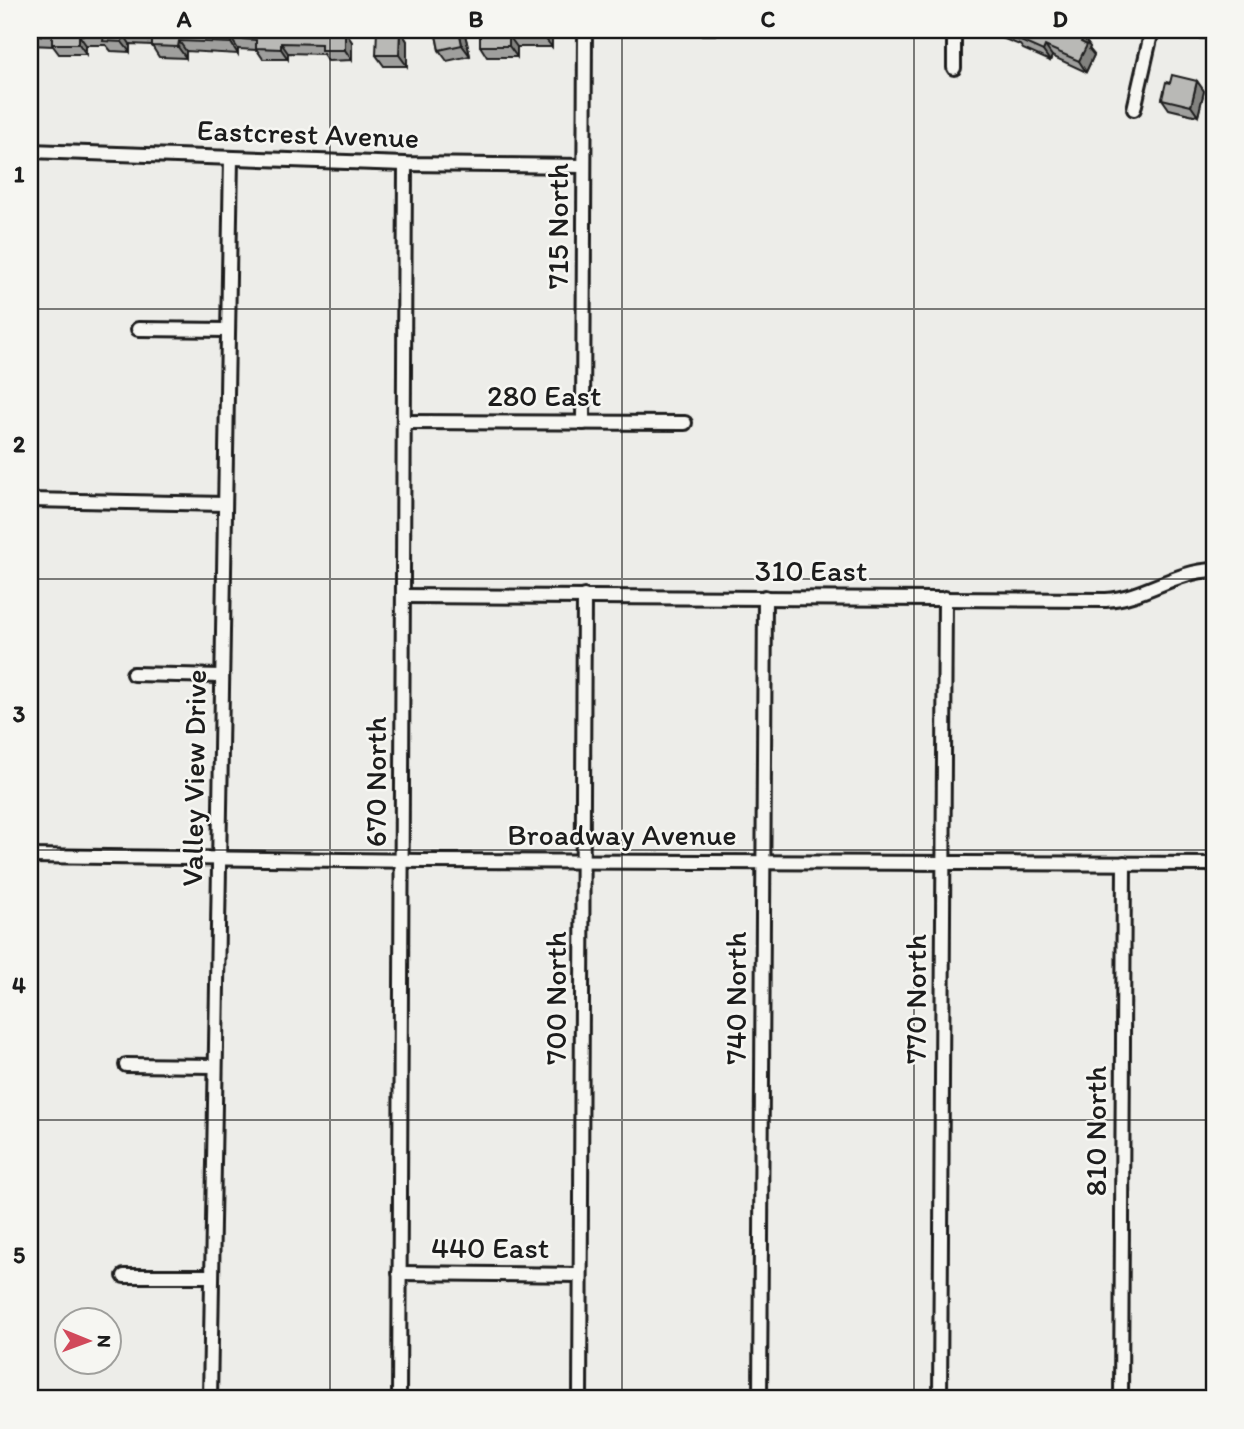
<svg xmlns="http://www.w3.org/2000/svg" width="1244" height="1429" viewBox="0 0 1244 1429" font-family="Itim,sans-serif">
<rect width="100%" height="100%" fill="#edede9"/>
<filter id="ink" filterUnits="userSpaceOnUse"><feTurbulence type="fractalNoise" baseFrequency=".0143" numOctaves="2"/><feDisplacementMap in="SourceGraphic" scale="14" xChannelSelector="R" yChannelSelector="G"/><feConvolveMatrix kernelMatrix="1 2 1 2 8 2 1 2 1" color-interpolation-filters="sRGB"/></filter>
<g filter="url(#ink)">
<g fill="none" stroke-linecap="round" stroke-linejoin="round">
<defs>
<g id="minor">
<polyline points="1174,30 1214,31"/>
<polyline points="954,68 954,30"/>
<polyline points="1134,109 1152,30"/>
<polyline points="30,151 405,164 584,166"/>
<polyline points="138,329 228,330"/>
<polyline points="404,422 685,423"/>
<polyline points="583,423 585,30"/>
<polyline points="30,500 225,504"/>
<path d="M403 596 1106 600C1144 598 1175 571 1214 570"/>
<polyline points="133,674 222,676"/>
<polyline points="30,856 424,861 1214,864"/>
<polyline points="126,1065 215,1066"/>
<polyline points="399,1273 580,1275"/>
<polyline points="124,1276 212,1276"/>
<polyline points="210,1399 231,158"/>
<polyline points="399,1399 405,164"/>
<polyline points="580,1399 584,596"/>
<polyline points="760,1399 765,597"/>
<polyline points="940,1399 945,598"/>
<polyline points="1121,1399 1124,863"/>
</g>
</defs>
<!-- minor casing -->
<use href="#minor" stroke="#1c1c1c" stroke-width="18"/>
<!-- minor -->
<use href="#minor" stroke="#f6f6f2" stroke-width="12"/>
</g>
<!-- wall -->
<g fill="#9f9f9d" stroke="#1c1c1c" stroke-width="2">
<polygon points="30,30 341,30 352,42 352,60 328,61 323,54 288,53 288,59 263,59 257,50 238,49 238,54 186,51 186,58 159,57 152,46 152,45 130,44 130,52 111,51 106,45 86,45 86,54 59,54 53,46 30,45"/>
<polygon points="400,30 407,41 407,66 384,66 376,55"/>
<polygon points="435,30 464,30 470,56 447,61 439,50"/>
<polygon points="480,30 552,30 552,47 517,47 517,57 487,57 480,46"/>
<polygon points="688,30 714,30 715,35 692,35"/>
<polygon points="738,30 765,30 765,35 742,35"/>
<polygon points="785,30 912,30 912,36 789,36"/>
<polygon points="988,30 1068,30 1083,37 1090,47 1089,49 1094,55 1086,72 1052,56 1050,61 1023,49 1020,45 991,34"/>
<polygon points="1197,81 1204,91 1198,116 1169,109 1162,99 1170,83"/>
</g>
<!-- shaded-wall -->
<g fill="#82827f" stroke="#1c1c1c" stroke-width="2">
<polygon points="338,30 341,30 345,35 345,31 352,42 352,60 345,50"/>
<polygon points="400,30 407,41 407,66 399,55"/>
<polygon points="459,30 464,30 470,56 462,45"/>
<polygon points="544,30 552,30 552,47 544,37"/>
<polygon points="123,33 130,44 130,52 122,42"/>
<polygon points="79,35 86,45 86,54 79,44"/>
<polygon points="509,36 517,47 517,57 509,46"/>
<polygon points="1083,37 1090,47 1089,49 1094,55 1086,72 1079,61 1081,42"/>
<polygon points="231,38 238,49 238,54 231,43"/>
<polygon points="179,41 186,51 186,58 178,47"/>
<polygon points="281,43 288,53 288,59 281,49"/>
<polygon points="1045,46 1052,56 1050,61 1043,51"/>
<polygon points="1197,81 1204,91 1198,116 1191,106"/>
</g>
<!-- building -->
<g fill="#b9b9b6" stroke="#1c1c1c" stroke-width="2">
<polygon points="30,30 338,30 338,31 345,31 345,50 321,50 321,44 281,43 281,49 256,48 256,40 231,38 231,43 179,41 178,47 152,46 152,34 123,33 122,42 103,41 104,35 79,35 79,44 52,44 52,36 30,35"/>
<polygon points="377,30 400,30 399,55 376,55"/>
<polygon points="435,30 459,30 462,45 439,50"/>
<polygon points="480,30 544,30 544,37 509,36 509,46 480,46"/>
<polygon points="1000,30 1068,30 1083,37 1081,42 1087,45 1079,61 1045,46 1043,51 1016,39 1017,36"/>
<polygon points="1172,75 1197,81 1191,106 1162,99 1166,82 1170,83"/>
</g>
</g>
<!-- grid -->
<path fill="none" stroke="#1c1c1c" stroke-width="2" stroke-opacity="0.55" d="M330 30V1399M622 30V1399M914 30V1399M30 309H1214M30 579H1214M30 850H1214M30 1120H1214"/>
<g text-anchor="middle" stroke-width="5" stroke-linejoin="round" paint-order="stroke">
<!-- street labels -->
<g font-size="30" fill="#1c1c1c" stroke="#f6f6f2">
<text transform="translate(308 134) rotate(2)" y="10">Eastcrest Avenue</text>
<text transform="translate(558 226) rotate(-90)" y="10">715 North</text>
<text x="544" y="406">280 East</text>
<text x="811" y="581">310 East</text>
<text transform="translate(194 778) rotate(-89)" y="10">Valley View Drive</text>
<text transform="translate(376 782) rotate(-90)" y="10">670 North</text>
<text x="622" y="845">Broadway Avenue</text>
<text transform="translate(556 998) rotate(-90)" y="10">700 North</text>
<text transform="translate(736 998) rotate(-90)" y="10">740 North</text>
<text transform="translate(916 999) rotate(-90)" y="10">770 North</text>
<text transform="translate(1096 1131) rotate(-90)" y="10">810 North</text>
<text x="490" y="1258">440 East</text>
</g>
</g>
<!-- margin -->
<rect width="1244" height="1429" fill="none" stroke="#f6f6f2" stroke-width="77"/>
<!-- north arrow -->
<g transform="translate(88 1341) rotate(91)"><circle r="33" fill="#f6f6f2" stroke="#9f9f9c" stroke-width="2"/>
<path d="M0-5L12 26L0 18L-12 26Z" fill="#d1495b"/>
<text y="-10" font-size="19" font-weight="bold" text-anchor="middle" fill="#1c1c1c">N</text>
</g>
<rect x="38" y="38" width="1168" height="1352" fill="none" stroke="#1c1c1c" stroke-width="2.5"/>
<g font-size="23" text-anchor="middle" font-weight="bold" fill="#1c1c1c">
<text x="184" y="27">A</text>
<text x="476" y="27">B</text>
<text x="768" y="27">C</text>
<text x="1060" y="27">D</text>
<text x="19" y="182">1</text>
<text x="19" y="452">2</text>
<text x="19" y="722">3</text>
<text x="19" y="993">4</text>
<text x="19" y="1263">5</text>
</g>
</svg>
